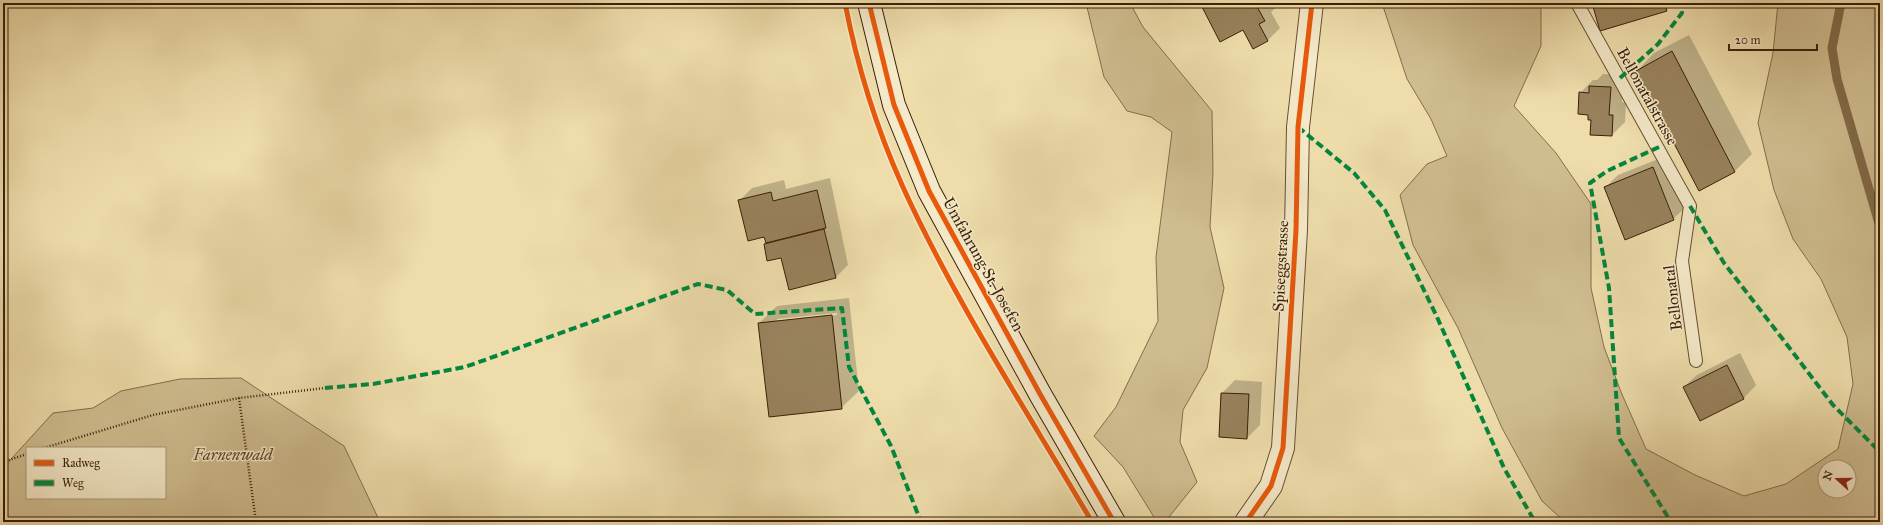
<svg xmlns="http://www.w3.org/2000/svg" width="1883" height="525" viewBox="0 0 1883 525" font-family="'IM FELL Great Primer',serif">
<rect width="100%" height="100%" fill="#eeddab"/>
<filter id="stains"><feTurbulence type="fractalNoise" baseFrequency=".005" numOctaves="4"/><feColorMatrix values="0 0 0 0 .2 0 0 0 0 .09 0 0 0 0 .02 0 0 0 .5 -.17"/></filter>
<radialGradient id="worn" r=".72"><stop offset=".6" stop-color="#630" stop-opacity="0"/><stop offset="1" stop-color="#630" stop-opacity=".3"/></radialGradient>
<!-- green -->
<g fill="#cfbd8f" stroke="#846e4b" fill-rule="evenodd">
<polygon points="1086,3 1130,3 1143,27 1212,111 1213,173 1210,227 1224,288 1207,368 1183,410 1180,442 1197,482 1165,522 1157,522 1123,467 1094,436 1116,407 1158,321 1156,257 1172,132 1151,117 1127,111 1104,77"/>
<path d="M1382 3H1541V46L1514 106 1556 153 1591 204V288L1604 347 1621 392 1646 449 1695 475 1744 496 1786 484 1838 449 1853 384 1847 337 1821 279 1793 239 1774 190 1758 123 1773 53 1778 3H1880V522H1565L1542 501 1502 428 1458 328 1413 245 1400 195 1427 164 1447 156 1431 119 1407 79ZM1825 467H1849V491H1825Z"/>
<path d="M241 378 344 446 380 522H3V468L53 413 93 408 121 391 180 379ZM27 448H165V498H27Z"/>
</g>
<!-- shadow -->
<g fill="#0003" fill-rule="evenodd">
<polygon points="1201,3 1274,3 1277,7 1271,12 1280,28 1267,41 1243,29"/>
<polygon points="1593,3 1673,3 1666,10"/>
<polygon points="1689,35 1752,154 1735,171 1637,71 1654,53"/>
<polygon points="1603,74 1623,75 1622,102 1626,103 1625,122 1612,135 1592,119 1580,93 1593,80 1597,80"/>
<polygon points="1666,156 1686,207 1673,219 1605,188 1618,175"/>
<polygon points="830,178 848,265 836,277 781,256 765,244 767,242 765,236 739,201 752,188 784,180 786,189"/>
<path d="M849 298 859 391 841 408 759 323 777 306ZM837 313V315L777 322V319Z"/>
<polygon points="1740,353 1756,385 1744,398 1700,420 1684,387 1697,375"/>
<polygon points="1235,380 1262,382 1260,425 1247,438 1222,393"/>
</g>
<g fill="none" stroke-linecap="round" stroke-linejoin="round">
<!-- stream -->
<polyline stroke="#816a48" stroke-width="9" points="1841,3 1832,48 1837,79 1880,227"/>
</g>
<!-- building -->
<g fill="#98825c" stroke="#3a1f07">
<polygon points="1200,3 1255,3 1265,21 1259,24 1268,41 1253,49 1243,30 1220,42"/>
<polygon points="1592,3 1664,3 1667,11 1600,31"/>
<polygon points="1672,51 1735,172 1699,191 1636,71"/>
<polygon points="1589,86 1611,87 1609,115 1613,115 1612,136 1590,135 1591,120 1588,120 1588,115 1578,114 1579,92 1589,93"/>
<polygon points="1653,167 1674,220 1625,240 1604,187"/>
<polygon points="817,190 826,228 766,243 764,237 748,241 738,200 771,192 773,201"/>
<polygon points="824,229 836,278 789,290 781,258 767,261 764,244"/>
<polygon points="832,315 842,409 769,417 758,323"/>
<polygon points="1727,365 1744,399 1700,421 1683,387"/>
<polygon points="1221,393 1249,394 1247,439 1219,437"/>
</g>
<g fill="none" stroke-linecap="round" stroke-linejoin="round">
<defs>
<polyline id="lane" points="1577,3 1690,206 1682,261 1696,361"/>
<polyline id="street" points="1246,522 1271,486 1283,448 1296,230 1298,127 1312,3"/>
<polyline id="secondary" points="869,3 894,105 929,191 1040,394 1114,522"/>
</defs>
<!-- lane casing -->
<use href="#lane" stroke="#674e30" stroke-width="14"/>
<!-- street casing -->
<use href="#street" stroke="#674e30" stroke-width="24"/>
<!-- secondary casing -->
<use href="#secondary" stroke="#3a1f07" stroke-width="24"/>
<!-- path -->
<g stroke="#3a1f07" stroke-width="2.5" stroke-dasharray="1 2" stroke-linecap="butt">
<polyline points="239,398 256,522"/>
<polyline points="44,448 153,415 239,398 325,388"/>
<polyline points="3,462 27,454"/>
</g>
<!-- lane -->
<use href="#lane" stroke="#f4e9c8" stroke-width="12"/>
<!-- street -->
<use href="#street" stroke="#f4e9c8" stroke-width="22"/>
<!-- secondary -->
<use href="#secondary" stroke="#f4e9c8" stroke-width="22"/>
<!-- quiet -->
<g stroke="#00873e" stroke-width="4" stroke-dasharray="8 4" stroke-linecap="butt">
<polyline points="1620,78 1658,44 1682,13 1680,3"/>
<polyline points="1298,127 1354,173 1385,210 1437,317 1504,468 1535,522"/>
<polyline points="1659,147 1607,171 1590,183 1609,288 1619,438 1671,522"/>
<polyline points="1690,206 1724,263 1788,346 1833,405 1880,452"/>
<polyline points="325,388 373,384 465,367 698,284 727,290 755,314 842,308 849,367 891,446 921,522"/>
</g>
<defs>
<g id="cycleway">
<path d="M845 3C857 65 876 127 902 185 955 302 1027 411 1092 522"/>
<polyline points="869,3 894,105 929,191 1040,394 1114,522"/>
<polyline points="1246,522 1271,486 1283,448 1296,230 1298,127 1312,3"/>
</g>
</defs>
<!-- cycleway casing -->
<use href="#cycleway" stroke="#f4e9c8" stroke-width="8"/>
<!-- cycleway -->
<use href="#cycleway" stroke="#e8590c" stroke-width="5"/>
</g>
<g text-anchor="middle" stroke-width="3" stroke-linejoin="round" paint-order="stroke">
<!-- street labels -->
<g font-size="16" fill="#3a1f07" stroke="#f4e9c8">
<text transform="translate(1648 96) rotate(61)" y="6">Bellonatalstrasse</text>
<text transform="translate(984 264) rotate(61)" y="6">Umfahrung St. Josefen</text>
<text transform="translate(1280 266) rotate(-87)" y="6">Spiseggstrasse</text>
<text transform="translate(1672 298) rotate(-97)" y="6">Bellonatal</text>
</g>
<!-- park labels -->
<g font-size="16" font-style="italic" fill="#5f4629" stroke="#f4e9c8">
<text x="233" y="460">Farnenwald</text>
</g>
</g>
<!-- margin -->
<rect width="1883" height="525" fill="none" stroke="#eeddab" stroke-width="16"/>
<rect x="4" y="4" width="1875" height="517" fill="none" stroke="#3a1f07" stroke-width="2"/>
<rect x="8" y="8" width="1867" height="509" fill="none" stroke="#3a1f07"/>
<!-- legend -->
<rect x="26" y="447" width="140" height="52" fill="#f4e9c8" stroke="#aa987b"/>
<rect x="34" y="460" width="20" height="6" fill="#e8590c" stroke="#aa987b"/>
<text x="62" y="467" font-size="12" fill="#3a1f07">Radweg</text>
<rect x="34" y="480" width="20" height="6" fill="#00873e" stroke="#aa987b"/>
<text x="62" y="487" font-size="12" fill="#3a1f07">Weg</text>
<!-- north arrow -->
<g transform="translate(1837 479) rotate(291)"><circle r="19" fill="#f4e9c8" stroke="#aa987b"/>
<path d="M0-3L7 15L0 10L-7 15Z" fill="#8f2418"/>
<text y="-6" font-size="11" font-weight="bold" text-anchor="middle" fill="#3a1f07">N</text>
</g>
<!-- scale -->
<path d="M1729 44v6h88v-6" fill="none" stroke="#3a1f07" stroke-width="2"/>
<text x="1735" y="44" font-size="12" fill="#3a1f07" stroke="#f4e9c8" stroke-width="3" paint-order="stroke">20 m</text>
<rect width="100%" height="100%" filter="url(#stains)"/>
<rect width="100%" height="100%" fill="url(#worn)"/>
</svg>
